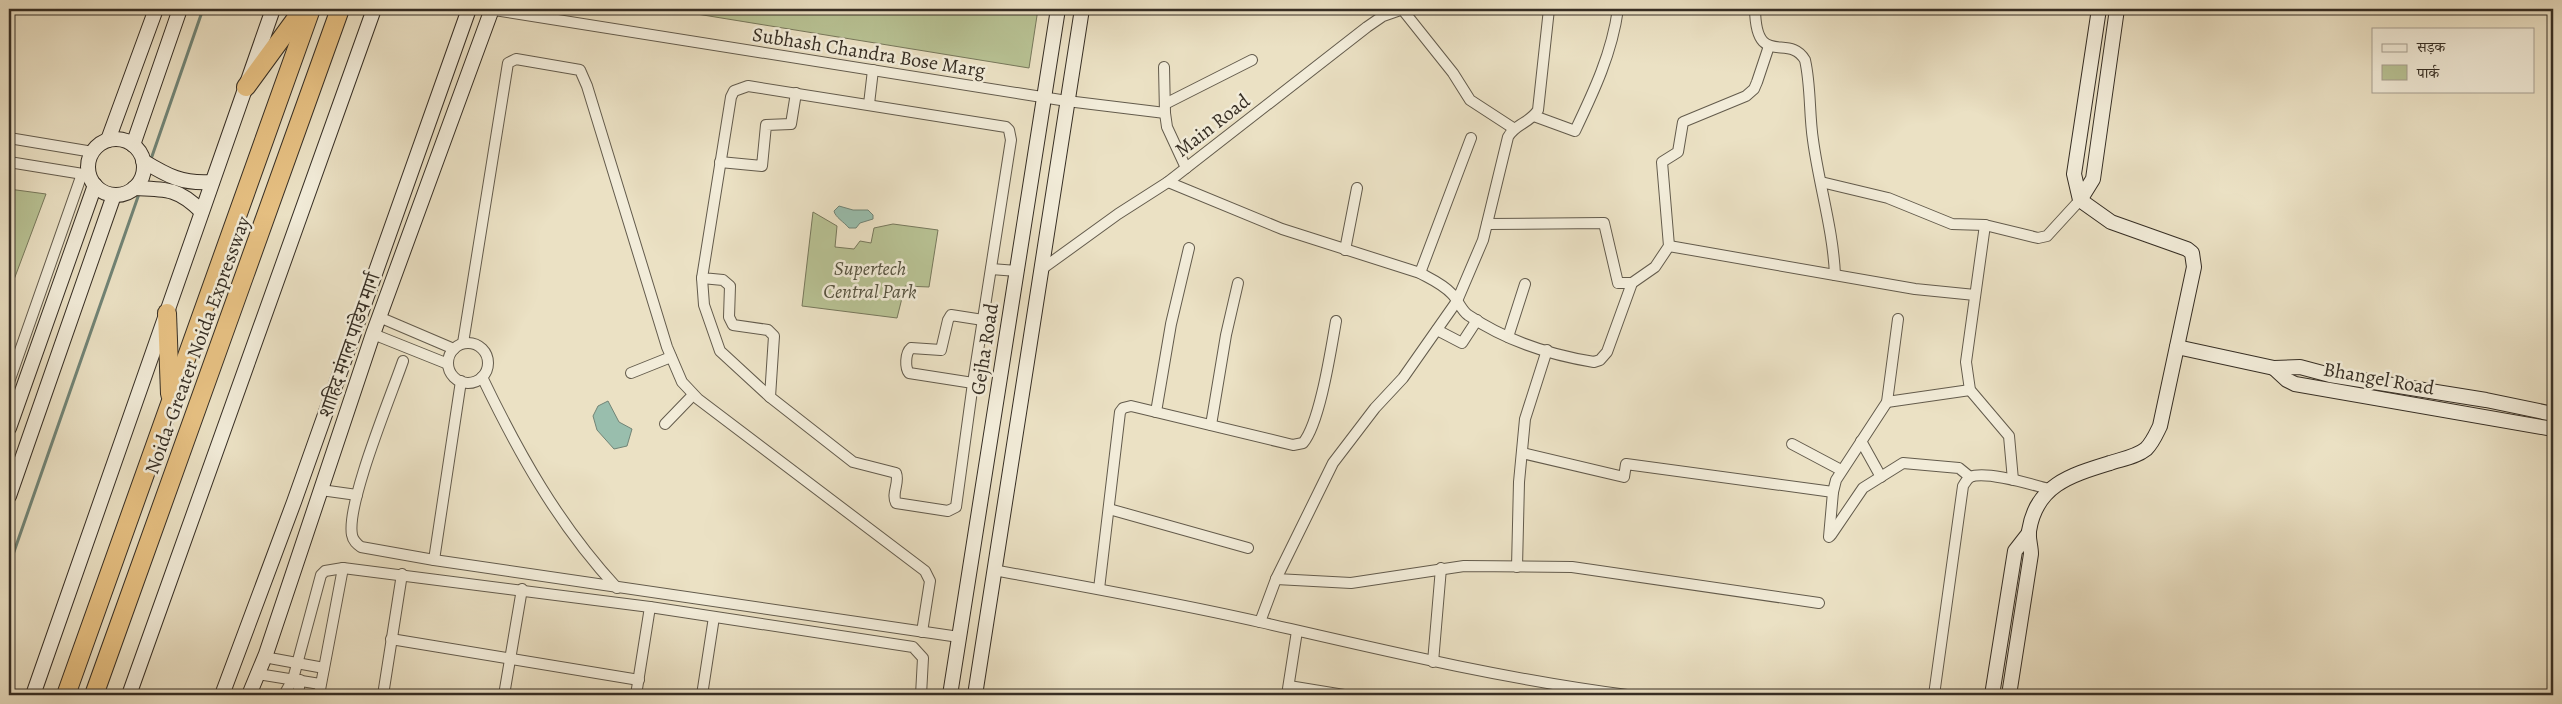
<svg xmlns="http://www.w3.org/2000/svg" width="2562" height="704" viewBox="0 0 2562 704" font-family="Alegreya,'Noto Serif Devanagari',serif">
<rect width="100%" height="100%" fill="#ebe1c4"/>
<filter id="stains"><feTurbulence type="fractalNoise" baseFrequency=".004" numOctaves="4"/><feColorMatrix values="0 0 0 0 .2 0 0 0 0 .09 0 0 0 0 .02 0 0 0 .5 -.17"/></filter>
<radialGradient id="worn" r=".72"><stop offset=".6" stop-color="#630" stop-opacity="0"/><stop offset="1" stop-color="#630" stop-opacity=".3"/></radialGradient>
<!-- green -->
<g fill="#b8c294" stroke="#77785c">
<polygon points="666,9 1038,9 1029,68"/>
<polygon points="9,189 46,194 9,293"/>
<polygon points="813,212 837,226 835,247 854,249 860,241 871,243 874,228 893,224 938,230 929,287 905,286 897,318 802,306"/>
</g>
<!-- water -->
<g fill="#99bead" stroke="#718476">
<path d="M839 206 853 210H868L873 215V219L860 223 856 228H849C844 222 835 217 834 211Z"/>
<polygon points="608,401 619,422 632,429 627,446 614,449 597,430 593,416 598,406"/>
</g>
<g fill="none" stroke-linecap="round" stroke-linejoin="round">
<!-- stream -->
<g stroke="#718476" stroke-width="3">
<polyline points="150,162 203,9"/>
<polyline points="142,185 148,168"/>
<polyline points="9,566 140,191"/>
</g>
<defs>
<g id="street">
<polyline points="488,9 1067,101 1165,113"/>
<polyline points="1402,9 1453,73 1470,100 1513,128"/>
<path d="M1755 9C1756 70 1789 32 1805 60 1811 86 1809 114 1813 140 1819 185 1833 229 1835 275"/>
<polyline points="1164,67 1165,113 1167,127 1186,168"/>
<path d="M748 86 1006 127 1009 130 1011 140 973 383 956 507 948 511 896 503C891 493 900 483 896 473L853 462 770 397 774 336 768 330 733 325 729 317 730 286 723 280 702 278 731 97 734 91Z"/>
<polyline points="869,104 873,70"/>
<polyline points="1165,104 1252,60"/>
<path d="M1534 116 1575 131C1594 91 1612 53 1618 9"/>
<polyline points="9,138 93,152"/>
<polyline points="9,162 89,175"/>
<polyline points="720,162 762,166 766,125 791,124 796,93"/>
<path d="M1168 182 1282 229 1420 273C1431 279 1443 284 1452 294 1458 300 1461 310 1468 315 1505 340 1550 355 1594 362L1600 360 1607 352 1632 283 1655 267 1669 246 1662 162 1678 152 1683 122 1746 96 1754 89 1757 82 1769 46"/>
<polyline points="1821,182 1888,198 1952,224 1985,225 2038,238 2047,236 2080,200"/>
<polyline points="1487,224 1604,223 1618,283 1632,283"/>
<polyline points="1985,225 1966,362 1970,390 2009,436 2013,480"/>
<polyline points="1669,246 1915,289 1975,295"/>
<polyline points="1345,250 1357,188"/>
<polyline points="991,269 1017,271"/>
<polyline points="1042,269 1118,214 1168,182 1367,27 1383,16 1403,9"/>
<polyline points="1420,273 1471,138"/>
<polyline points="702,278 704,305 720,351 770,397"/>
<polyline points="379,317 454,349"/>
<polyline points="1437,330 1462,343 1477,320"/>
<polyline points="373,334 448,364"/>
<polyline points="1508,337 1525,284"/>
<polyline points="463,343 508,63 516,59 580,70 587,86 667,347 682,382 698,399 925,571 930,581 922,632"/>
<circle cx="468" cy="363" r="20"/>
<path d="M403 361C391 396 346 504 352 535 353 541 357 544 361 547L434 560 959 637"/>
<polyline points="631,373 671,357"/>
<path d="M482 377C519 454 558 524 617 588"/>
<polyline points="9,382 82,174"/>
<path d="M973 383 909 373C905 368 905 353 911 348L941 350 948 320 951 315 983 320"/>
<polyline points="1887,402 1970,390"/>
<polyline points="1156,412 1171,324 1189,248"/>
<polyline points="665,424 693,395"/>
<polyline points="1211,425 1226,335 1238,283"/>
<polyline points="1861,441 1881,477"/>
<polyline points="1792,444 1841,470"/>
<polyline points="1522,453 1624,477 1626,464 1833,492"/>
<polyline points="321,490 357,495"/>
<polyline points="1109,509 1248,548"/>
<polyline points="1831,535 1863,488 1903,463 1959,468 1970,477"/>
<polyline points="1829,537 1833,492 1836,480 1887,402 1898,319"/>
<polyline points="434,560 461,381"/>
<polyline points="1517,567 1519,482 1525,419 1547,350"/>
<path d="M993 570C1082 586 1172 602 1260 622 1382 650 1503 679 1627 695"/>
<polyline points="1276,579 1351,583 1464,566 1572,567 1819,603"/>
<path d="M1099 589 1120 412 1123 408 1131 406 1293 445 1303 443C1320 423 1331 349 1336 321"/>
<path d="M1260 622 1276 579 1333 463 1375 408 1403 378 1457 301 1483 240 1508 137C1515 124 1530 123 1538 110L1549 9"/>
<polyline points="391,639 639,680"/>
<polyline points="264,657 324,668"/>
<polyline points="1433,662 1441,568"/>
<polyline points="258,674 320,684"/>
<polyline points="1289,686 1344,695"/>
<polyline points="284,695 293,679 321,575 325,571 343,568 650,607 913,647 923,658 921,695"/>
<polyline points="298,695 300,680"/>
<polyline points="319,695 343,568"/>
<polyline points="383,695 402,574"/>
<polyline points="504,695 522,589"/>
<polyline points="636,695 650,607"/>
<polyline points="702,695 714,617"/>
<polyline points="1287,695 1297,631"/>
<path d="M1934 695 1963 486C1965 483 1967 479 1970 477 1986 470 2033 485 2049 489"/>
</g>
<g id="secondary">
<circle cx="116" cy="167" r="28"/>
<polyline points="108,140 156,9"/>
<polyline points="133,145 180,9"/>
<path d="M143 161C168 176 182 184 212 182"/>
<path d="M134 188C166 189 178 188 201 211"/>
<polyline points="2080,200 2093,179 2117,9"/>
<polyline points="2177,347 2274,368 2300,367 2330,375 2486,400 2553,414"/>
<polyline points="2274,368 2287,380 2295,384 2553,429"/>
<polyline points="9,428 95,185"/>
<polyline points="9,496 114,195"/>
<polyline points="33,695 273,9"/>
<polyline points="129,695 374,9"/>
<polyline points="222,695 294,502 469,9"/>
<polyline points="249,695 266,654 373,334 492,9"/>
<polyline points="950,695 1058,9"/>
<polyline points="975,695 1082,9"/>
<polyline points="1992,695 2015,551 2029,533"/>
<path d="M2009 695 2031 554C2031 547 2028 538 2029 531 2036 485 2071 475 2110 463 2122 459 2136 457 2146 449 2153 442 2156 434 2160 426L2194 267 2192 253 2187 249 2111 222 2080 200 2074 174 2099 9"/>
</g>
<g id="highway">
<polyline points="246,87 303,9"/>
<polyline points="167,313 170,394"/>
<polyline points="66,695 311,9"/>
<polyline points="94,695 340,9"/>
</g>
</defs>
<!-- street casing -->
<use href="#street" stroke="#635b4c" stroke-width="12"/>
<!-- secondary casing -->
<use href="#secondary" stroke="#362e24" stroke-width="16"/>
<!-- highway casing -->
<use href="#highway" stroke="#362e24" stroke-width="20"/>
<!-- street -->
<use href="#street" stroke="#f2ecd9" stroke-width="10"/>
<!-- secondary -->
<use href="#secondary" stroke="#f2ecd9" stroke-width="14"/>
<!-- highway -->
<use href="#highway" stroke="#e6c082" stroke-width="18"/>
</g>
<g text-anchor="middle" stroke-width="5" stroke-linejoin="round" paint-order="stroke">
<!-- street labels -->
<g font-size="20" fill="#362e24" stroke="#f2ecd9">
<text transform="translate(869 52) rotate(9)" y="7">Subhash Chandra Bose Marg</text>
<text transform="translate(1212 125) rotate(-38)" y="7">Main Road</text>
<text transform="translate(197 345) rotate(-70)" y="7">Noida-Greater Noida Expressway</text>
<text transform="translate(349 345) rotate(-71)" y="7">शाहिद मंगल पांडेय मार्ग</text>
<text transform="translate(984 349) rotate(-81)" y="7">Gejha Road</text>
<text transform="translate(2379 378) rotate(10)" y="7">Bhangel Road</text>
</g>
<!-- park labels -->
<g font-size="20" font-style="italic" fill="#565340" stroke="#f2ecd9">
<text x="870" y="275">Supertech<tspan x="870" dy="23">Central Park</tspan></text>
</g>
</g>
<!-- margin -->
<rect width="2562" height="704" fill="none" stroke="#ebe1c4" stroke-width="30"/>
<rect x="10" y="10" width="2542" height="684" fill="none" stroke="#362e24" stroke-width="2.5"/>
<rect x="15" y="15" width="2532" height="674" fill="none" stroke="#362e24"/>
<!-- legend -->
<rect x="2372" y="28" width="162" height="65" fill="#f2ecd9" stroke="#a7a091"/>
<rect x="2382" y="44" width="25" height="8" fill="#f2ecd9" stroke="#a7a091"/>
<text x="2417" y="52" font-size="15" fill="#362e24">सड़क</text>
<rect x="2382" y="65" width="25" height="15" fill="#b8c294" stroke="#a7a091"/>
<text x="2417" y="78" font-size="15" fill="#362e24">पार्क</text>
<rect width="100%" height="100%" filter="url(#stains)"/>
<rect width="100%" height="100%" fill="url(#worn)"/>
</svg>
